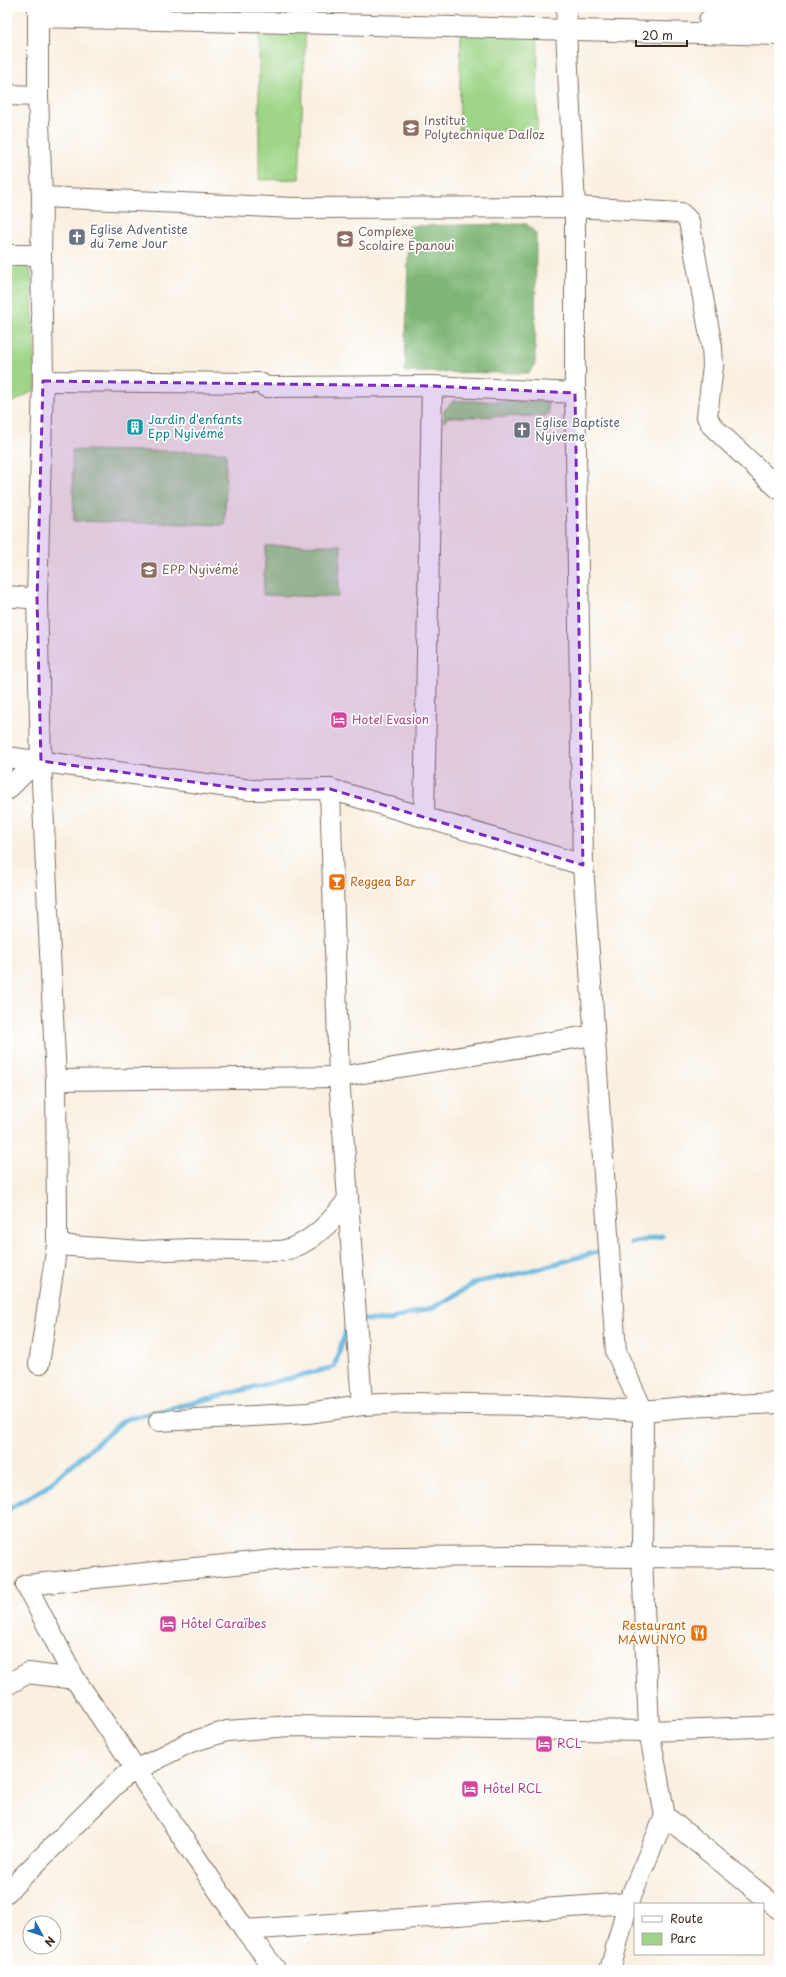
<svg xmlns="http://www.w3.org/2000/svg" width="786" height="1977" viewBox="0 0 786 1977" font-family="'Playpen Sans',sans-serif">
<rect width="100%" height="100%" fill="#fff"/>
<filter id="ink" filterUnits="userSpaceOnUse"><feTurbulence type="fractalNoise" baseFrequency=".025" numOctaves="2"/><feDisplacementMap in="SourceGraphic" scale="8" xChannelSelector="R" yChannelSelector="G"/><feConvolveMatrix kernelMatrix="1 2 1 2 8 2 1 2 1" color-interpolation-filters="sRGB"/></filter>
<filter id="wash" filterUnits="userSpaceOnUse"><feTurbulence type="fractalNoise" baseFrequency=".012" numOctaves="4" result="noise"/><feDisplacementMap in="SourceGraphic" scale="16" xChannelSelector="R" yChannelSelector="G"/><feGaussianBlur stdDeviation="0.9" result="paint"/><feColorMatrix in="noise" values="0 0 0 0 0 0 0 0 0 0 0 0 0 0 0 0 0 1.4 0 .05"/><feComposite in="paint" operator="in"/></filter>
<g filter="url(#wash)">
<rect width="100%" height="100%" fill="#f9f0e1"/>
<!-- green -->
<g fill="#9ed587" stroke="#6c8052">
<polygon points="306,27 299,179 259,180 259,28"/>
<polygon points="461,28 538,37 537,131 459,130"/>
<polygon points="7,263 21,263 31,271 36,389 7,406"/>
<polygon points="453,401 548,402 548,414 544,416 448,417 444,422 444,411"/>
<polygon points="72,450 226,452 225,525 74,521"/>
<polygon points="341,545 338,597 263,595 266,546"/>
</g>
<!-- forest -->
<polygon fill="#7eb674" stroke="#5c7049" points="527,224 536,234 535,364 529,373 405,372 409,226"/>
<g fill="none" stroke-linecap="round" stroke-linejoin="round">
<!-- stream -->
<g stroke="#63b5de" stroke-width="5">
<polyline points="631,1243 662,1236"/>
<polyline points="361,1320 389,1320 434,1307 477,1282 526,1272 604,1250"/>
<polyline points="7,1510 45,1488 124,1420 334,1367 349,1322"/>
</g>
</g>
</g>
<g filter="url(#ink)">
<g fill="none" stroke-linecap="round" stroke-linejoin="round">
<defs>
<g id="minor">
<polyline points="38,7 38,96 42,197 41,255 43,381 37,599 41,761 56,1080 57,1218 57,1245 39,1364"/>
<polyline points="567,7 566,30 575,207 575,393 583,865 616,1352 643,1411 642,1556 649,1731 665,1816 779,1909"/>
<polyline points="39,17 779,35"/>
<polyline points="709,20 779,19"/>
<polyline points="7,95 38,96"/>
<polyline points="42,197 293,208 575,207 681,213 689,221 712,347 713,366 707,417 712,426 779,489"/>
<polyline points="7,255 41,255"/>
<polyline points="43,381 260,383 266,387 432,386 575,393"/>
<polyline points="7,596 37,599"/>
<polyline points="7,757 251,790 330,789 583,865"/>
<polyline points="7,790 36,761"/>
<polyline points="424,816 432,386"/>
<polyline points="56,1080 339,1077 594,1035"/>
<polyline points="348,1199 362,1405"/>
<path d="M57 1245 141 1251 192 1249 281 1251C309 1246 333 1221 348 1199L339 1077 330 789"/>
<polyline points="159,1421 308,1413 362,1405 406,1403 527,1405 643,1411 685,1407 779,1403"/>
<polyline points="7,1685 28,1673 75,1679"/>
<polyline points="7,1892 123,1777 188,1743 227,1731 289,1726 649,1731 779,1726"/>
<polyline points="245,1930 628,1903"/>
<polyline points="276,1970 245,1930 75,1679 26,1585 295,1558 514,1556 779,1558"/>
<polyline points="610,1970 628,1903 665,1816"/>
</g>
</defs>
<!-- minor casing -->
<use href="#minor" stroke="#7e6f62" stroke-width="22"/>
<!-- minor -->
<use href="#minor" stroke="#fff" stroke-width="20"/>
</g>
</g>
<!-- marked area -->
<path fill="#7b2cbf" fill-opacity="0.2" stroke="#7b2cbf" stroke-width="3" stroke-dasharray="8 5" stroke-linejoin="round" d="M43 381 432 386 575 393 583 865 330 789 251 790 41 761 37 599Z"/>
<!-- icons -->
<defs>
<symbol id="school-square" viewBox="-11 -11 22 22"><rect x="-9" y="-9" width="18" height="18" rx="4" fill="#8d6e63" stroke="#fff"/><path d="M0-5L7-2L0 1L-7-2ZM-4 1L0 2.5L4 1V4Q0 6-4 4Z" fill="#fff"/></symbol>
<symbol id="church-square" viewBox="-11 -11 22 22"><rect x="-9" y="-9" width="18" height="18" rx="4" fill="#6b7280" stroke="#fff"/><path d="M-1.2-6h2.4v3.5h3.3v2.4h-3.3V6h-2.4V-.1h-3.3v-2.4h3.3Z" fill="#fff"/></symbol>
<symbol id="building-square" viewBox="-11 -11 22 22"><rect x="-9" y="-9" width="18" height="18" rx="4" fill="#0f9aa8" stroke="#fff"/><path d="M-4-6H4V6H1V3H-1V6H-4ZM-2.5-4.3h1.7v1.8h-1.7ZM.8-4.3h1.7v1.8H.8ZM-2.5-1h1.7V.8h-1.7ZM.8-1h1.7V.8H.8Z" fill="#fff"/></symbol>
<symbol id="hotel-square" viewBox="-11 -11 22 22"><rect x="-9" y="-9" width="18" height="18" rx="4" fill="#d1479c" stroke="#fff"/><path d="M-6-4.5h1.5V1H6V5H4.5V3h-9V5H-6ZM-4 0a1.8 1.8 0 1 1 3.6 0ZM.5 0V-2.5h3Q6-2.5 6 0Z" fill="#fff"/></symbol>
<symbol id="bar-square" viewBox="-11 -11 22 22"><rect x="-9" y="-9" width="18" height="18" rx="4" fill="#e8710a" stroke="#fff"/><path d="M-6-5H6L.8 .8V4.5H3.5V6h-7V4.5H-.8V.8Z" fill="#fff"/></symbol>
<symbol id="restaurant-square" viewBox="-11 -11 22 22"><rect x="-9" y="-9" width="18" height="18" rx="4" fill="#e8710a" stroke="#fff"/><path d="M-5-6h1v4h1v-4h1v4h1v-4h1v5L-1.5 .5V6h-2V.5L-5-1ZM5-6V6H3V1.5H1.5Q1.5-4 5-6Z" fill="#fff"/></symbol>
</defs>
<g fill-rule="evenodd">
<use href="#school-square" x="401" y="118" width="20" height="20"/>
<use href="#church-square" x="67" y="227" width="20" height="20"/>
<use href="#school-square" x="335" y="229" width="20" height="20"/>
<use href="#building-square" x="125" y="417" width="20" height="20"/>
<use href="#church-square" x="512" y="420" width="20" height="20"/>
<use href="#school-square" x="139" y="560" width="20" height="20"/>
<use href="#hotel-square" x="329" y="710" width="20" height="20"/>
<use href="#bar-square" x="327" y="872" width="20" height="20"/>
<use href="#hotel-square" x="158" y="1614" width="20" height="20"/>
<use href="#restaurant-square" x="689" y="1623" width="20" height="20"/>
<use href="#hotel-square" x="534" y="1734" width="20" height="20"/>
<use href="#hotel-square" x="460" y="1779" width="20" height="20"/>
</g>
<g text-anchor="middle" stroke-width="3.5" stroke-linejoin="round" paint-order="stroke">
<!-- education labels -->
<g font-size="12" fill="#785e54" stroke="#fff" text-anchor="start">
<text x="424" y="125">Institut<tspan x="424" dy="14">Polytechnique Dalloz</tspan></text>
<text x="358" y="236">Complexe<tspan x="358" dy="14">Scolaire Epanoui</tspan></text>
<text x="162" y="574">EPP Nyivémé</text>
</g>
<!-- worship labels -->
<g font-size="12" fill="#5b616d" stroke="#fff" text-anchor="start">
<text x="90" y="234">Eglise Adventiste<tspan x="90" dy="14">du 7eme Jour</tspan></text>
<text x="535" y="427">Eglise Baptiste<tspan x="535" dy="14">Nyiveme</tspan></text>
</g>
<!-- culture labels -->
<g font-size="12" fill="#0d838f" stroke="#fff" text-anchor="start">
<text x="148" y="424">Jardin d'enfants<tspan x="148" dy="14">Epp Nyivémé</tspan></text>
</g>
<!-- hotel labels -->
<g font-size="12" fill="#b23c85" stroke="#fff" text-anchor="start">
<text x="352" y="724">Hotel Evasion</text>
<text x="181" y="1628">Hôtel Caraïbes</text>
<text x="557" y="1748">RCL</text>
<text x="483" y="1793">Hôtel RCL</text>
</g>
<!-- food labels -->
<g font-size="12" fill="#c56008" stroke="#fff" text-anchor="start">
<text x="350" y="886">Reggea Bar</text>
<text x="686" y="1630" text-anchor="end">Restaurant<tspan x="686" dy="14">MAWUNYO</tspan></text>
</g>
</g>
<!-- margin -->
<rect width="786" height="1977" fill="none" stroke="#fff" stroke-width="24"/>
<!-- legend -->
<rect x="634" y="1903" width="130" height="52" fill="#ffffff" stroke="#b1aaa5"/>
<rect x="642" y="1916" width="20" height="6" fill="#ffffff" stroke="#b1aaa5"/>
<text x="670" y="1923" font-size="12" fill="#3b2a1e">Route</text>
<rect x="642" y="1933" width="20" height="12" fill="#9ed587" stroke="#b1aaa5"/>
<text x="670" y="1943" font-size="12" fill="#3b2a1e">Parc</text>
<!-- north arrow -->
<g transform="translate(42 1935) rotate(130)"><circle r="19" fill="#ffffff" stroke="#b1aaa5"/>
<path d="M0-3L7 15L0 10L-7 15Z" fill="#1f6fb2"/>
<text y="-6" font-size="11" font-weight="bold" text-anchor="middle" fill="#3b2a1e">N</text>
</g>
<!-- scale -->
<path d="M636 40v6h51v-6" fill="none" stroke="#3b2a1e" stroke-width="2"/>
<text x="642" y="40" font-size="12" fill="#3b2a1e" stroke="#ffffff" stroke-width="3" paint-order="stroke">20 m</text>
</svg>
